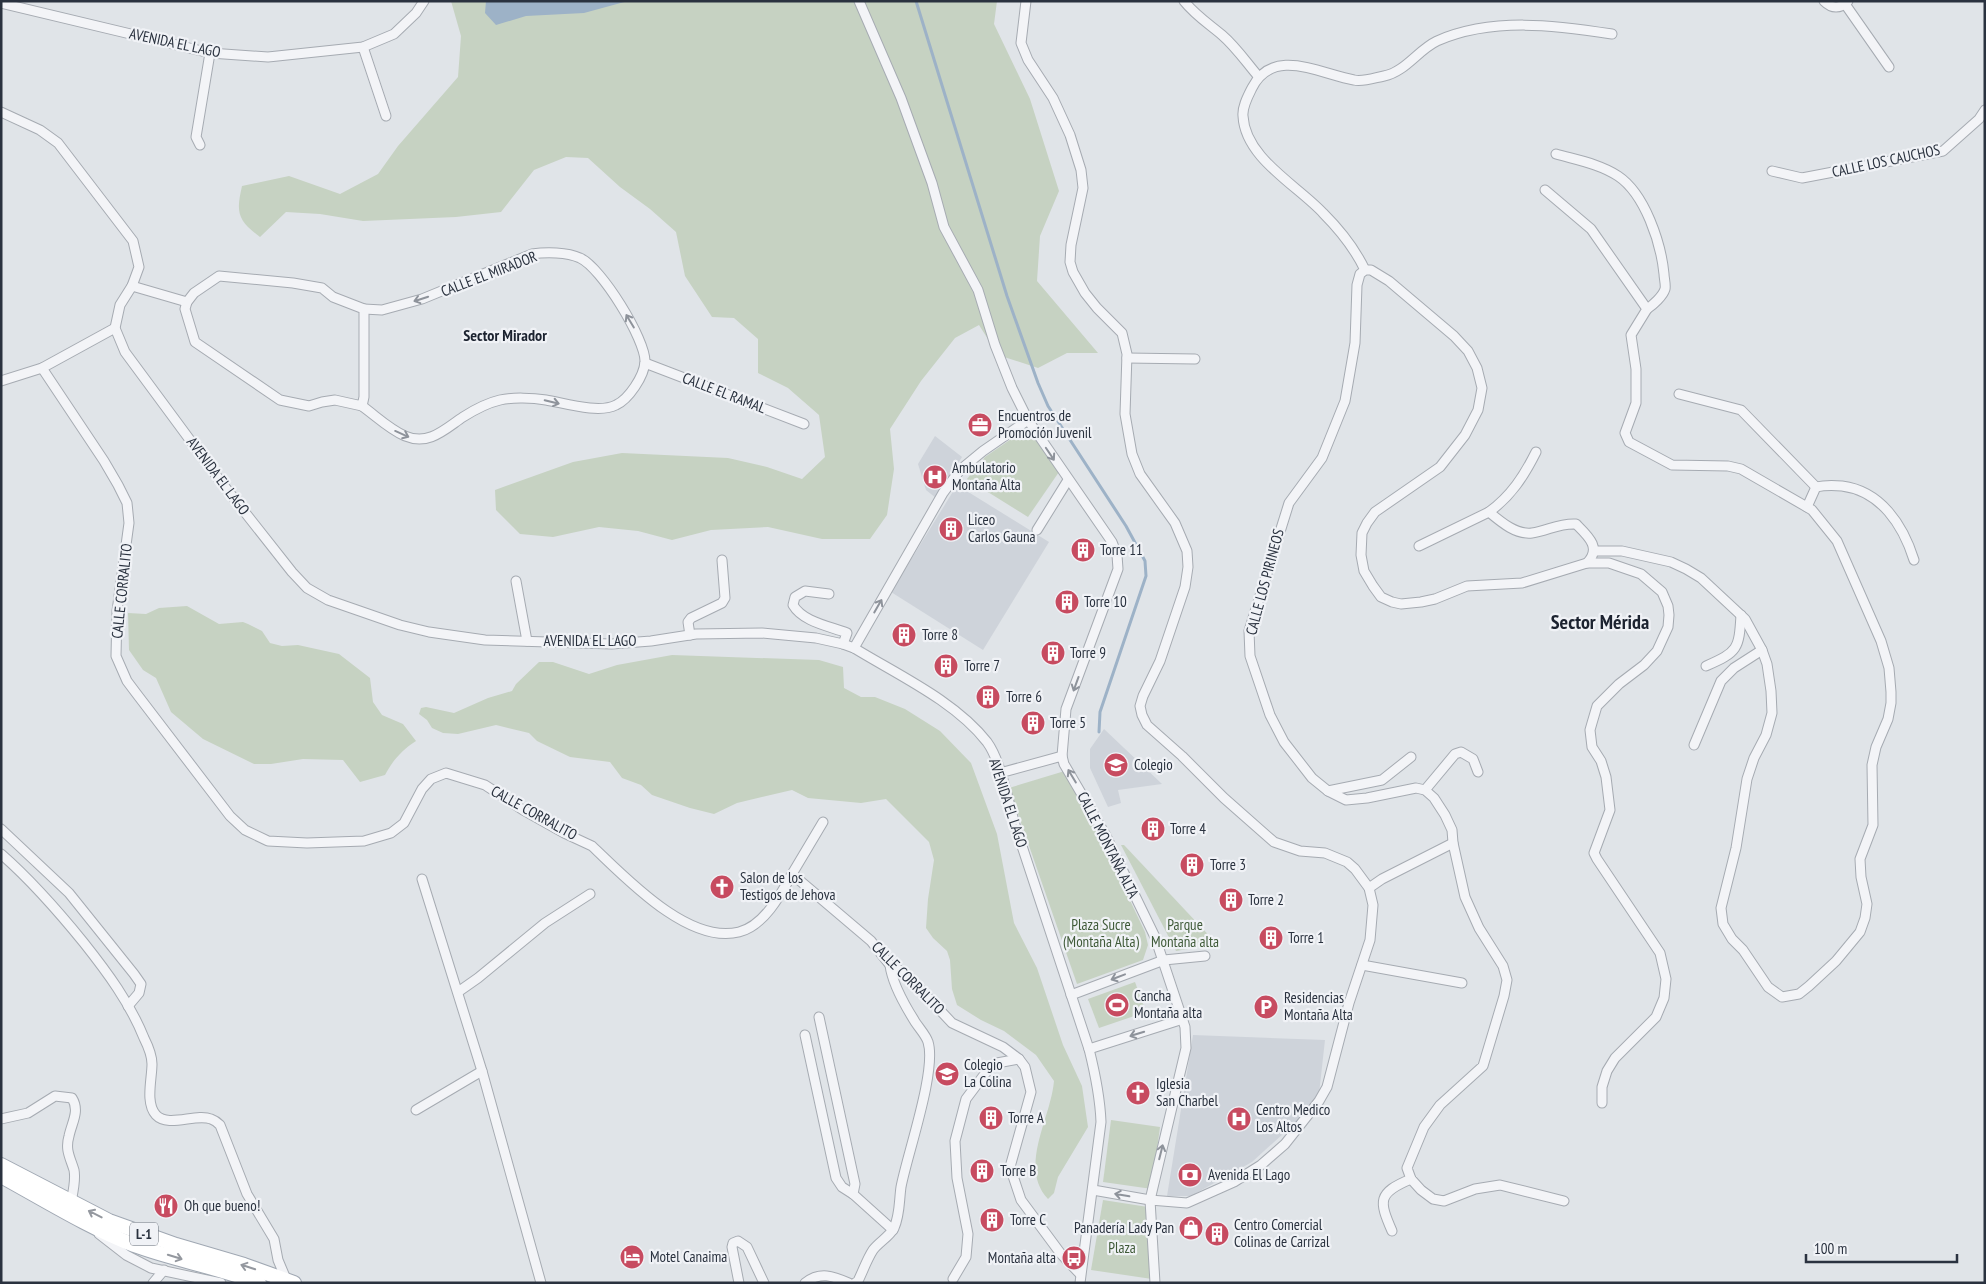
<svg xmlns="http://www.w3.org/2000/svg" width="1986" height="1284" viewBox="0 0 1986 1284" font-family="'PT Sans Narrow',sans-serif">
<rect width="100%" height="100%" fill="#e0e4e8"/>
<!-- built -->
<g fill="#ced3da">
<polygon points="935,436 962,457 936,498 926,490 918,464"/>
<polygon points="957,485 1049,542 983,650 891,592"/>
<polygon points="1104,729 1162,784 1118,790 1121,803 1108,807 1090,768 1090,749"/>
<polygon points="1193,1035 1325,1040 1319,1094 1307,1112 1252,1162 1191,1196 1167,1196"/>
</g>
<!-- green -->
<g fill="#c6d2c2">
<path d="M451 1H997L994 24 1030 99 1059 191 1040 236 1037 281 1098 353H1067L1038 368 998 355 979 325 955 338 921 381 890 429 894 469 887 515 870 539H822L768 527 711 530 672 540 638 531 599 527 553 537 520 534 496 510 495 490 573 462 622 453 728 458 767 467 802 479 825 457 819 415 788 388 758 373V339L734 318 712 317 685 276 676 232 650 209 620 187 588 158 566 157 534 170 501 212 456 217 363 221 320 214 286 212 260 237C237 220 236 212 242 186L289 176 340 194 378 174 398 146 458 77 461 36Z"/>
<polygon points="1030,426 1061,469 1028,517 967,479 985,457"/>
<path d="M187 606 219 624 243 622 248 624 262 631 270 643 282 646 298 645 339 654 370 678 373 702 382 715 403 724 416 741C402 750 393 760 385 775L360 782 343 760 303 759 271 764H254L203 739 171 712 156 678 143 670 129 650 128 613 146 614 159 608Z"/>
<path d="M672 655 819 660 843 667 844 688 861 697H875L905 709 940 731 971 763 997 834 1014 923 1037 968 1063 1045 1082 1086 1088 1127 1058 1177 1054 1193 1048 1199C1018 1167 1051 1118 1054 1081L1036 1055 1004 1031 981 1020 957 1005 952 989 950 960 947 951 933 938 926 928 928 899 934 860 929 842 886 799 861 803 808 798 792 790 737 803 714 814 690 808 652 795 641 785 622 778 610 762 570 757 537 741 529 733 496 725 458 734 443 733 432 728 427 720 419 714 421 708 426 707 454 713 488 698 512 691 516 684 539 662H553L589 674 617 665Z"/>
<polygon points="1068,770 1145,932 1148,945 1143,960 1077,984 1009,788"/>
<polygon points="1121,845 1124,845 1217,944 1176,951"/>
<polygon points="1135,982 1146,1012 1099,1028 1088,999"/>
<polygon points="1111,1120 1160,1127 1152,1189 1103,1182"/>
<polygon points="1103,1200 1148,1207 1152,1279 1091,1270"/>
</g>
<!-- water -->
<polygon fill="#9db2c7" points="486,1 628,1 584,13 526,16 496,25 485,13"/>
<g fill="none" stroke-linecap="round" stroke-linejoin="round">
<!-- stream -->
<polyline stroke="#9db2c7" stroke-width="3" points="916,1 1007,296 1038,383 1048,406 1126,526 1145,561 1146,576 1100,712 1099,732"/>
<defs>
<g id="street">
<polyline points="859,1 901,98 932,183 944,227 978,290 995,345 1012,388 1028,420"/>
<polyline points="1026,1 1021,43 1028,60 1053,98 1070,135 1081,170 1083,188 1071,245 1070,262 1073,272 1085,293 1097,308 1122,333 1127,354 1125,414 1132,454 1140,474 1175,523 1187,551 1188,567 1185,587 1160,661 1143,696 1140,706 1142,715 1147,725 1182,756 1224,798 1274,842 1300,851 1325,853 1347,862 1355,869 1369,888 1373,905 1370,940 1349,1003 1327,1087 1319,1101 1285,1144 1261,1165 1234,1182 1187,1203 1150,1200 1093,1190"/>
<path d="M1184 1C1195 15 1209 24 1222 35 1236 47 1246 62 1258 76"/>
<path d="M1824 1C1832 9 1840 9 1848 1"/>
<polyline points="1,3 210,53 268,57 363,47 394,34 416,13 424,1"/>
<polyline points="1845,4 1889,67"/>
<polyline points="363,47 386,116"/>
<path d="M1 112 40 130 58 143 133 241 139 267 132 286 120 305 115 328 125 352 221 482 292 572 307 588 328 600 400 625 429 632 485 640 612 644 651 641 696 634 762 633 816 638 843 644 854 648C898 675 955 701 987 742 1001 761 1008 801 1015 825 1039 899 1064 974 1089 1049 1095 1073 1100 1096 1101 1122L1080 1283"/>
<polyline points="200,145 196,137 210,53"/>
<path d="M1556 154C1577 160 1600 164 1618 176 1645 194 1661 243 1664 274 1664 278 1666 285 1665 289 1663 296 1653 305 1647 309"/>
<polyline points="1772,171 1802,178 1943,151 1979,119 1985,110"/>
<polyline points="1545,190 1591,229 1647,309 1631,335 1636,369 1636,403 1625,433 1629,442 1672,465 1728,466 1741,469 1812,510 1837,541 1881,641 1889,668 1891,692 1891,703 1888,719 1876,747 1872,765 1873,825 1860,859 1861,877 1867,904 1865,918 1860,932 1836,961 1809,986 1799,994 1782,997 1768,987 1743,950 1732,939 1723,924 1721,908 1736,848 1747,779 1754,758 1766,735 1772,713 1771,691 1767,664 1762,650 1745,619 1701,578 1686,569 1671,562 1622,551 1595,551"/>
<path d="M1365 270C1355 249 1340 230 1323 213 1297 185 1245 158 1243 116 1242 107 1248 96 1252 88 1273 46 1320 74 1354 80 1363 82 1374 78 1384 76 1405 72 1418 50 1437 41 1492 17 1555 25 1612 34"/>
<polygon points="219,276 293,283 322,288 333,297 364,309 364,397 362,406 335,400 322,402 309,406 280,400 195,342 185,309 187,302 194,293"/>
<polyline points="132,286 187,302"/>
<polyline points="1127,358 1195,359"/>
<polyline points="645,363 804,424"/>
<path d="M42 368 104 461 118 485 127 503 129 523 117 611 116 656 127 681 136 693 230 816 245 830 268 841 307 843 364 841 391 833 404 823 422 789 431 779 446 773 485 785 523 810 564 833 592 846C625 877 688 945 739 932 764 926 781 894 792 874L871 941 890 965 906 974 952 1023 1003 1047 1019 1059 1025 1067 1031 1092 1010 1167 1021 1200 1061 1254 1080 1274"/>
<polyline points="1,381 42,368 115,328"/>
<polyline points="1679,394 1741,410 1816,487"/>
<path d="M362 406C376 416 389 429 405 436 429 446 445 429 463 417 474 410 487 403 500 400 513 397 533 398 546 400 564 403 599 414 616 405 629 399 644 376 645 362 646 340 601 267 580 258 567 252 546 252 532 254L422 299 382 310 364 309"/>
<path d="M1536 452C1524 476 1511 496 1489 512 1501 522 1516 535 1532 533 1548 531 1558 523 1576 524 1588 536 1602 548 1587 563L1522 583 1467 586 1435 599 1421 602 1401 604 1392 602 1381 597 1373 586 1364 571 1361 555 1362 533 1367 523 1375 512 1440 467 1465 435 1478 410 1482 388 1477 368 1468 351 1454 336 1389 281 1371 270H1365L1360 274 1357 285 1355 343 1345 401 1322 458 1289 503 1249 631 1250 656 1270 715 1284 742 1312 778 1328 791 1346 800 1367 798 1416 788 1425 790 1434 798 1445 815 1452 830 1453 843 1465 897 1479 928 1503 966 1507 980 1504 996 1483 1066 1440 1105 1424 1127 1407 1168 1411 1179 1421 1190 1433 1199 1444 1201 1475 1189 1500 1185 1564 1201"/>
<path d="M1807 507 1816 487C1825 485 1832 485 1842 486 1881 491 1903 525 1914 560"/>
<polyline points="1037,530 1068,480"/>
<polyline points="1419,546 1489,512"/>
<polyline points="1587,563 1609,563 1641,574 1662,592 1668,606 1669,615 1668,627 1657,651 1644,665 1619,684 1597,706 1592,723 1590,730 1592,747 1601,761 1606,777 1610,810 1594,853 1597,859 1660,953 1666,979 1664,998 1656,1017 1615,1058 1607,1071 1602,1087 1602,1103"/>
<polyline points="516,581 527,641"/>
<path d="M829 594 805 591 795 597 793 605C803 622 829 626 847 633L843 644"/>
<polyline points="690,635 688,622 691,618 722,603 725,598 722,560"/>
<polyline points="854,648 943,493 960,470 983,451 1028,420 1112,542 1117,555 1118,569 1066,709 1062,756"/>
<path d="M1706 666C1738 652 1739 649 1741 615"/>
<polyline points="1694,745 1721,681 1734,668 1762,650"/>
<polyline points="1000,773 1062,756 1064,764 1105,834 1155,937 1185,1027 1186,1048 1150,1200 1155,1283"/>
<polyline points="1425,790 1455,754 1461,752 1473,759 1478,772"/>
<polyline points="1328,791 1382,780 1411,757"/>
<polyline points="1,829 69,893 134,974 141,984 139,993 128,1006"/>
<path d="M1 854C32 881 58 911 84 943 107 972 130 1003 144 1038 148 1046 152 1055 152 1064 152 1079 145 1103 156 1115 168 1128 196 1113 211 1119 214 1120 218 1123 220 1125L247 1194 274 1239 278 1260 286 1279"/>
<polyline points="792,874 823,822"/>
<polyline points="422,879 482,1071 541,1283"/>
<polyline points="1369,888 1382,879 1453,843"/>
<polyline points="1362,965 1462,983"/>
<polyline points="458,992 478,978 545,923 590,894"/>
<polyline points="1071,995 1164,960 1205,956"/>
<polyline points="819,1017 855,1184 853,1194"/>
<polyline points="805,1035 836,1178 842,1187 853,1194 893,1230"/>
<polyline points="1089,1049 1183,1019"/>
<polyline points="416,1110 482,1071"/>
<path d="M1 1119 28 1113 55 1096 72 1098C80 1111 72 1122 69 1136 65 1150 70 1157 74 1170 76 1180 73 1192 71 1202"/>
<path d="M1392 1231C1379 1201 1377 1193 1411 1179"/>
<polyline points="99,1234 126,1255 151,1268 221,1283"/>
<polyline points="953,1279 966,1257 968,1234 957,1178 955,1141 966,1099 987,1071 997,1063 1019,1059"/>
<polyline points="153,1283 164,1270"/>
<polyline points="739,1283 732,1247 733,1243 738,1241 747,1247 764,1283"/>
<path d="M805 1283C820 1271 833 1276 849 1283"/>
<path d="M855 1283 858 1281C863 1271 867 1259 873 1250 879 1242 889 1237 894 1228 900 1215 899 1201 901 1187 907 1155 937 1070 928 1042 926 1035 918 1027 914 1020 904 1004 892 983 890 965"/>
</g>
<g id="primary">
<polyline points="1,1165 109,1221 176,1245 244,1265 294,1283"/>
<path d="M1 1176C45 1200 88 1227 134 1245 175 1260 218 1267 259 1283"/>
</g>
</defs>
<!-- street casing -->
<use href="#street" stroke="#a6abb2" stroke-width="11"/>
<!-- primary casing -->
<use href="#primary" stroke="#a0a8b3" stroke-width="16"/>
<!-- street -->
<use href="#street" stroke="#f3f4f7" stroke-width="9"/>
<!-- primary -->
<use href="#primary" stroke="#fff" stroke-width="14"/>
</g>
<!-- one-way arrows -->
<defs><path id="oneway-shaft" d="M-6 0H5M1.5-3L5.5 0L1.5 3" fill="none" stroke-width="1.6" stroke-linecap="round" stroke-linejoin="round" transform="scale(1.25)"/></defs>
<g stroke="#8e939b">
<use href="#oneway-shaft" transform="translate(421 299) rotate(162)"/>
<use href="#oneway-shaft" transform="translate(630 321) rotate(-121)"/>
<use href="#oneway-shaft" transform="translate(552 402) rotate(13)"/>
<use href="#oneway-shaft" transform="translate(402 434) rotate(24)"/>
<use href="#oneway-shaft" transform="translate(1050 454) rotate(56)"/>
<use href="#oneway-shaft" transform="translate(878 606) rotate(-60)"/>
<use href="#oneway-shaft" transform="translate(1076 684) rotate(110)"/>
<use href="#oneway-shaft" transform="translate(1072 776) rotate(-121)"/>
<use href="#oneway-shaft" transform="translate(1118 977) rotate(159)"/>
<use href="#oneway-shaft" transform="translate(1137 1034) rotate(163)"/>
<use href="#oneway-shaft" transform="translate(1161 1152) rotate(-76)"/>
<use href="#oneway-shaft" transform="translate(1122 1195) rotate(-170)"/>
</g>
<g stroke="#94989f">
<use href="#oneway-shaft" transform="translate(95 1214) rotate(-153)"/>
<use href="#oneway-shaft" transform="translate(175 1257) rotate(17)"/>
<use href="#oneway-shaft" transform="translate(248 1267) rotate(-162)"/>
</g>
<!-- icons -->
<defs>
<symbol id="office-disc" viewBox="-11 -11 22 22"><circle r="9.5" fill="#c74b60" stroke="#f0f2f6"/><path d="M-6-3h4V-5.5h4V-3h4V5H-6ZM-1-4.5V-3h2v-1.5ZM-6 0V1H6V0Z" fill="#fff"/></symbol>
<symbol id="hospital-disc" viewBox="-11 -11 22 22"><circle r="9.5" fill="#c74b60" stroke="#f0f2f6"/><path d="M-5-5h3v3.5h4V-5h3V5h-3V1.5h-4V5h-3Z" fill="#fff"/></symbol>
<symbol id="building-disc" viewBox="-11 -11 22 22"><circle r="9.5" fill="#c74b60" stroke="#f0f2f6"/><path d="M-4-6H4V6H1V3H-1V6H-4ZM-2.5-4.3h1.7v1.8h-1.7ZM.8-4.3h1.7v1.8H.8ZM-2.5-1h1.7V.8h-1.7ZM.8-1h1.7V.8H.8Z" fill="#fff"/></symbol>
<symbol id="school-disc" viewBox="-11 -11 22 22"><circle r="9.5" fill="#c74b60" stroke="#f0f2f6"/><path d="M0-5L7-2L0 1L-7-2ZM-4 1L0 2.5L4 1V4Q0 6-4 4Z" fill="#fff"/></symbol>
<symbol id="church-disc" viewBox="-11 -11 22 22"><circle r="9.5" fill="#c74b60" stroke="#f0f2f6"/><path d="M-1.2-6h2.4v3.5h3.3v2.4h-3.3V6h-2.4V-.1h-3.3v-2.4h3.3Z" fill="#fff"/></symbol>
<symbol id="stadium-disc" viewBox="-11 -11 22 22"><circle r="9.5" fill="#c74b60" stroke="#f0f2f6"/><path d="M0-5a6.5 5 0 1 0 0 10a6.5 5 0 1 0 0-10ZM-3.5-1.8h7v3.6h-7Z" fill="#fff"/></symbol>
<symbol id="parking-disc" viewBox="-11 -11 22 22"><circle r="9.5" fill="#c74b60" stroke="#f0f2f6"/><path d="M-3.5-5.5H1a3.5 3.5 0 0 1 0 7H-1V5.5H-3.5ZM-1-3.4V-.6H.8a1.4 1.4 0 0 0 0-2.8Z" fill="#fff"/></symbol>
<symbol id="bank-disc" viewBox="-11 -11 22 22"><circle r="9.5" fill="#c74b60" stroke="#f0f2f6"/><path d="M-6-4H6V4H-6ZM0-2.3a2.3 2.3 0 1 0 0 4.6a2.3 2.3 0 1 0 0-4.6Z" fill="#fff"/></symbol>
<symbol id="restaurant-disc" viewBox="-11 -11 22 22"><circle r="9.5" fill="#c74b60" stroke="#f0f2f6"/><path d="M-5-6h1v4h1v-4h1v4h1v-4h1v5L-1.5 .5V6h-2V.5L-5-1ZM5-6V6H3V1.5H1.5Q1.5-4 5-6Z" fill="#fff"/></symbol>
<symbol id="shop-disc" viewBox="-11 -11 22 22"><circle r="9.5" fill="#c74b60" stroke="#f0f2f6"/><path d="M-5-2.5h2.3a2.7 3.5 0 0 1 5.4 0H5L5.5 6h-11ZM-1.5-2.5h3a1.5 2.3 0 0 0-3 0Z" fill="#fff"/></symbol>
<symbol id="hotel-disc" viewBox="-11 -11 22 22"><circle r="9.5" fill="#c74b60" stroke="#f0f2f6"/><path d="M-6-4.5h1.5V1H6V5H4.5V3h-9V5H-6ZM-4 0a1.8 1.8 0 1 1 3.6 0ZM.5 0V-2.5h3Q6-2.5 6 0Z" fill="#fff"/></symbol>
<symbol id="bus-disc" viewBox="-11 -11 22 22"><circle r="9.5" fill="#c74b60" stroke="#f0f2f6"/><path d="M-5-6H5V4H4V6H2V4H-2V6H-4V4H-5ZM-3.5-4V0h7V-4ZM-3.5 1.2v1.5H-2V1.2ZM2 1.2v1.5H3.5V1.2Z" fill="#fff"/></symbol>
</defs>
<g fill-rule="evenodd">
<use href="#office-disc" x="966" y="411" width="28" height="28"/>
<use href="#hospital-disc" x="921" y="463" width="28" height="28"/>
<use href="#building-disc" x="937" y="515" width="28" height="28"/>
<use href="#building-disc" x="1069" y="536" width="28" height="28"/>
<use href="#building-disc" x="1053" y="588" width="28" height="28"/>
<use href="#building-disc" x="890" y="621" width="28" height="28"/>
<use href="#building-disc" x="1039" y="639" width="28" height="28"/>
<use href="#building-disc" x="932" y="652" width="28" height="28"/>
<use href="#building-disc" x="974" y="683" width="28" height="28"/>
<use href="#building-disc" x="1019" y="709" width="28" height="28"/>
<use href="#school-disc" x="1102" y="751" width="28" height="28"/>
<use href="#building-disc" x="1139" y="815" width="28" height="28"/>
<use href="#building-disc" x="1178" y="851" width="28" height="28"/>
<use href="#church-disc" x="708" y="873" width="28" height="28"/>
<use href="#building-disc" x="1217" y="886" width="28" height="28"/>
<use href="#building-disc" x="1257" y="924" width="28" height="28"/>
<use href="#stadium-disc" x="1103" y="991" width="28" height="28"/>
<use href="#parking-disc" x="1252" y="993" width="28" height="28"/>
<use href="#school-disc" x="933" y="1060" width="28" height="28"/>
<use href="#church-disc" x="1124" y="1079" width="28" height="28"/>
<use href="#building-disc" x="977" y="1104" width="28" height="28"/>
<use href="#hospital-disc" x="1225" y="1105" width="28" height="28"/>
<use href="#building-disc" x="968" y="1157" width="28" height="28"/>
<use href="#bank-disc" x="1176" y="1161" width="28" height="28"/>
<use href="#restaurant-disc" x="152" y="1192" width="28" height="28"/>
<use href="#building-disc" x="978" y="1206" width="28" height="28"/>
<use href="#shop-disc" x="1177" y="1214" width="28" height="28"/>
<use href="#building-disc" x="1203" y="1220" width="28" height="28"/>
<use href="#hotel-disc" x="618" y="1243" width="28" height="28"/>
<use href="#bus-disc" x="1060" y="1244" width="28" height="28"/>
</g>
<g text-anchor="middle" stroke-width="4.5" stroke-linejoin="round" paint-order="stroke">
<!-- shield labels -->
<rect fill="#f0f2f6" stroke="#656c76" stroke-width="1" x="130" y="1222.5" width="28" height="23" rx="4"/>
<g font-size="14" font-weight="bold" fill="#2a323f">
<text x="144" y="1239">L-1</text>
</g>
<!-- street labels -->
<g font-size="15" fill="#2a323f" stroke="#f0f2f6">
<text transform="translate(175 43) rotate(12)" y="5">AVENIDA EL LAGO</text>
<text transform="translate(1886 161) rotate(-12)" y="5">CALLE LOS CAUCHOS</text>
<text transform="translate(489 274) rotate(-21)" y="5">CALLE EL MIRADOR</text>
<text transform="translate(724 393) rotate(21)" y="5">CALLE EL RAMAL</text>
<text transform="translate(218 476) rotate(53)" y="5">AVENIDA EL LAGO</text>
<text transform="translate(1265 582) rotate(-75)" y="5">CALLE LOS PIRINEOS</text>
<text transform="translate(122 591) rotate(-84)" y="5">CALLE CORRALITO</text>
<text x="590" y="646">AVENIDA EL LAGO</text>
<text transform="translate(1008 803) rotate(72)" y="5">AVENIDA EL LAGO</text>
<text transform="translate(534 813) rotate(29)" y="5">CALLE CORRALITO</text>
<text transform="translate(1108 845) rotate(63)" y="5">CALLE MONTAÑA ALTA</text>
<text transform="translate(908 978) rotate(45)" y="5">CALLE CORRALITO</text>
</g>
<!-- poi labels -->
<g font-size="15" fill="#2a323f" stroke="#f0f2f6" text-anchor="start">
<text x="998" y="421">Encuentros de<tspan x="998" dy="17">Promoción Juvenil</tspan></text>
<text x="952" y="473">Ambulatorio<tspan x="952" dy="17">Montaña Alta</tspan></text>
<text x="968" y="525">Liceo<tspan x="968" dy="17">Carlos Gauna</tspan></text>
<text x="1100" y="555">Torre 11</text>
<text x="1084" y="607">Torre 10</text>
<text x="922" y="640">Torre 8</text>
<text x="1070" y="658">Torre 9</text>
<text x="964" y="671">Torre 7</text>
<text x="1006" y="702">Torre 6</text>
<text x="1050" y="728">Torre 5</text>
<text x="1134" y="770">Colegio</text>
<text x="1170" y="834">Torre 4</text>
<text x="1210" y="870">Torre 3</text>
<text x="740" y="883">Salon de los<tspan x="740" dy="17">Testigos de Jehova</tspan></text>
<text x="1248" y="905">Torre 2</text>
<text x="1288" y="943">Torre 1</text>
<text x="1134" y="1001">Cancha<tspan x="1134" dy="17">Montaña alta</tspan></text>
<text x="1284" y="1003">Residencias<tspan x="1284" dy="17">Montaña Alta</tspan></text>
<text x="964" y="1070">Colegio<tspan x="964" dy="17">La Colina</tspan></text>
<text x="1156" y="1089">Iglesia<tspan x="1156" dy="17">San Charbel</tspan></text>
<text x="1256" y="1115">Centro Medico<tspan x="1256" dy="17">Los Altos</tspan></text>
<text x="1008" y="1123">Torre A</text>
<text x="1000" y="1176">Torre B</text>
<text x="1208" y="1180">Avenida El Lago</text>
<text x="184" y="1211">Oh que bueno!</text>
<text x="1010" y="1225">Torre C</text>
<text x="1234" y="1230">Centro Comercial<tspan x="1234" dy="17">Colinas de Carrizal</tspan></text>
<text x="1174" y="1233" text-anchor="end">Panadería Lady Pan</text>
<text x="650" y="1262">Motel Canaima</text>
<text x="1056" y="1263" text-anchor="end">Montaña alta</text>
</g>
<!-- park labels -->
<g font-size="15" fill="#3f5a38" stroke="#f0f2f6">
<text x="1101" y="930">Plaza Sucre<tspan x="1101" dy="17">(Montaña Alta)</tspan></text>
<text x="1185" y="930">Parque<tspan x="1185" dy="17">Montaña alta</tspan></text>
<text x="1122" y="1253">Plaza</text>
</g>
<!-- neighbourhood labels -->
<g font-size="16" font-weight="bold" fill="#1c2330" stroke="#f0f2f6">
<text x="505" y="341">Sector Mirador</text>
</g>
<!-- district labels -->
<g font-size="20" font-weight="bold" fill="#1c2330" stroke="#f0f2f6">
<text x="1600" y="629">Sector Mérida</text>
</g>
</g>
<!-- border -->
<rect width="1986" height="1284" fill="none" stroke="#2a323f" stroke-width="5"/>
<!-- scale -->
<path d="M1806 1254v8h151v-8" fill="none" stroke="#2a323f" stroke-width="2.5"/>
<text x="1814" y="1254" font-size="15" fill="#2a323f" stroke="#f0f2f6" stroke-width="4" paint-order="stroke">100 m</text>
</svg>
